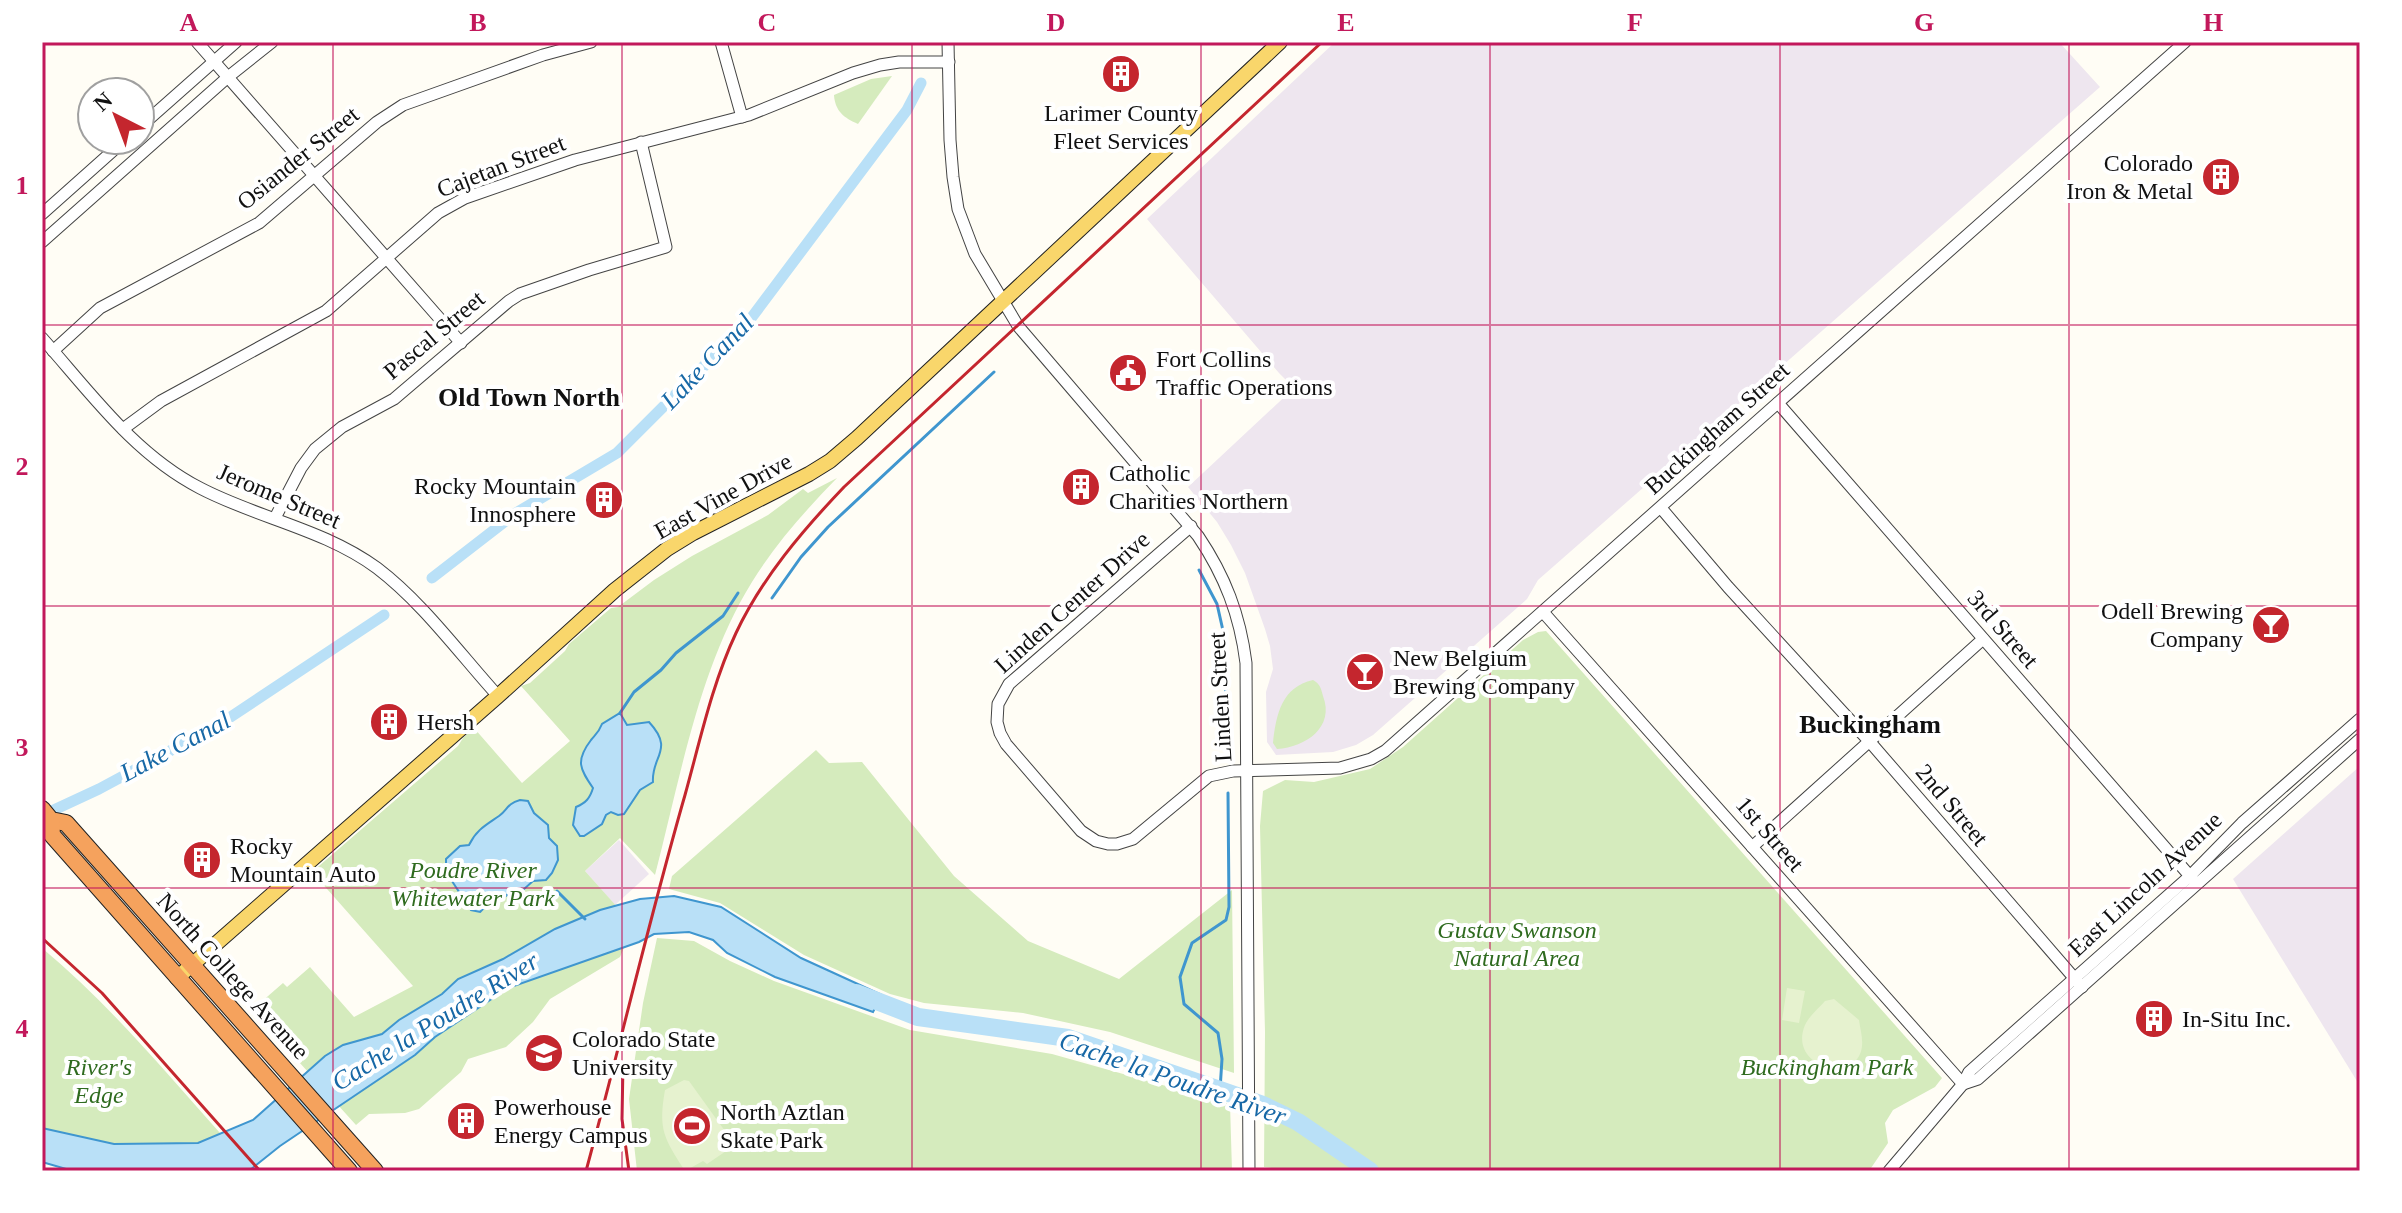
<svg xmlns="http://www.w3.org/2000/svg" width="2402" height="1213" viewBox="0 0 2402 1213" font-family="Georgia,serif">
<rect width="100%" height="100%" fill="#fffdf5"/>
<!-- industrial -->
<g fill="#eee6ef">
<polygon points="1335,42 2059,42 2100,87 1538,580 1527,599 1373,735 1356,745 1333,752 1276,755 1267,742 1266,692 1273,669 1270,646 1265,629 1245,573 1231,545 1217,522 1188,487 1294,388 1279,373 1147,219"/>
<polygon points="2360,766 2360,1086 2233,879"/>
<polygon points="619,840 649,874 615,905 585,871"/>
</g>
<!-- green -->
<g fill="#d5ebbd">
<path d="M892 76 858 124C844 118 835 111 834 95L871 79Z"/>
<path d="M837 478C806 510 776 543 752 582 699 667 680 779 655 875L620 838 585 871 627 918 629 936 620 957 550 999 533 1022 506 1047 468 1059 461 1072 419 1109 405 1113 369 1114 356 1125 252 1010 283 983 287 987 310 967 354 1017 413 986 312 872 458 746 463 738 474 728 522 783 570 741 521 686 530 683 565 651 569 644 611 608 618 607 654 580 692 556 768 515 803 489 808 493Z"/>
<polygon points="1546,631 1942,1078 1935,1087 1893,1110 1885,1123 1888,1143 1869,1171 1294,1171 1264,1167 1265,1032 1260,826 1263,791 1285,780 1314,782 1370,769 1403,747 1523,640 1538,632"/>
<path d="M1313 680C1320 684 1321 688 1323 696 1335 727 1306 747 1277 749L1273 743C1276 714 1282 687 1313 680Z"/>
<polygon points="816,750 829,763 862,762 954,876 1028,941 1119,979 1232,890 1234,1073 1110,1032 1023,1013 924,1003 890,994 804,955 720,903 669,889 672,876"/>
<polygon points="657,938 694,941 730,961 774,981 910,1030 1052,1054 1230,1104 1232,1171 637,1171 629,1099 643,1003"/>
<path d="M42 948C108 1003 163 1069 220 1133L198 1143 114 1144 42 1128Z"/>
</g>
<!-- pitch -->
<g fill="#e6f2cf">
<polygon points="1787,988 1805,991 1799,1023 1782,1020"/>
<path d="M1834 999 1859 1020C1860 1028 1863 1038 1862 1046 1858 1086 1787 1068 1805 1025 1809 1016 1819 1008 1825 1001Z"/>
<path d="M684 1080 689 1081 735 1145 707 1164 703 1161 685 1171C664 1138 658 1130 665 1090Z"/>
</g>
<!-- water -->
<g fill="#b9e0f7" stroke="#3f96cf" stroke-width="2">
<path d="M620 713 627 725 649 722C675 750 651 756 653 782L640 790 624 814 618 815 611 812 606 815 602 824 584 836H580L573 825 576 807C586 803 590 798 593 788 580 769 575 761 591 740 596 734 599 732 602 724Z"/>
<path d="M520 800 528 801 534 813 548 825 549 838 557 846 558 860 552 873 546 880 533 881 523 890 514 888C505 901 489 901 480 912L471 910 446 872V859L460 846 469 845C476 830 486 825 499 816 508 810 506 804 520 800Z"/>
<polygon points="674,896 721,907 801,958 882,995 873,1012 775,977 727,953 713,940 689,932 654,934 639,942 508,988 435,1037 415,1055 280,1146 250,1170 73,1171 42,1162 42,1128 114,1144 198,1143 253,1120 325,1056 343,1045 382,1034 399,1020 442,994 458,979 503,959 555,929 600,910 640,899"/>
</g>
<g fill="none" stroke-linecap="round" stroke-linejoin="round">
<!-- stream -->
<g stroke="#3f96cf" stroke-width="3">
<polyline points="1199,570 1217,604 1224,635 1228,758"/>
<polyline points="772,598 801,557 828,527 994,372"/>
<polyline points="620,713 634,692 661,670 676,653 723,616 738,593"/>
<polyline points="557,891 585,919"/>
<polyline points="1220,1090 1222,1059 1218,1033 1184,1004 1180,977 1192,943 1226,920 1229,907 1228,793"/>
</g>
<!-- canal -->
<g stroke="#b9e0f7" stroke-width="11">
<polyline points="432,578 516,513 617,453 749,321 907,110 921,83"/>
<polyline points="43,815 99,789 220,724 384,615"/>
</g>
<!-- river -->
<polyline stroke="#b9e0f7" stroke-width="18" points="856,993 918,1017 1068,1038 1220,1090 1263,1105 1298,1122 1370,1171"/>
<defs>
<g id="minor">
<polyline points="197,42 461,343"/>
<polyline points="721,42 742,117"/>
<path d="M948 42 950 140 953 177 958 209 975 254 1018 326 1198 536C1225 576 1240 615 1246 663L1249 1171"/>
<polyline points="140,127 236,42"/>
<polyline points="42,214 125,140"/>
<polyline points="42,242 228,77 272,42"/>
<path d="M42 338C90 392 134 454 200 488 257 518 324 529 377 568 423 603 459 653 498 696"/>
<polyline points="53,351 100,308 259,223 377,122 403,105 543,55 591,42"/>
<polyline points="1778,403 2196,883"/>
<polyline points="123,429 161,401 326,311 438,213 465,198 575,160 749,115 853,73 880,65 899,62 949,62"/>
<polyline points="1661,508 1728,587 1870,742 2082,987"/>
<polyline points="275,518 301,468 315,449 342,427 394,399 509,301 520,294 589,270 666,247 641,142"/>
<polyline points="1191,526 1009,684 998,704 997,722 1000,733 1006,744 1081,831 1096,841 1108,844 1117,844 1133,839 1209,776 1233,771 1340,768 1371,759 1385,751 2185,42"/>
<polyline points="1543,612 1963,1084"/>
<polyline points="1752,847 1983,639"/>
<polyline points="1963,1084 1978,1079 2360,739"/>
<polyline points="1889,1171 1963,1084 1969,1072 2190,876 2242,823 2360,719"/>
</g>
<polyline id="major" points="177,978 498,696 615,590 667,549 693,533 809,474 830,461 857,438 1280,42"/>
<g id="highway">
<polyline points="42,809 51,820 66,823 375,1171"/>
<polyline points="51,820 52,835 349,1171"/>
</g>
</defs>
<!-- minor casing -->
<use href="#minor" stroke="#444" stroke-width="13"/>
<!-- major casing -->
<use href="#major" stroke="#222" stroke-width="16"/>
<!-- highway casing -->
<use href="#highway" stroke="#222" stroke-width="18"/>
<!-- minor -->
<use href="#minor" stroke="#fff" stroke-width="11"/>
<!-- major -->
<use href="#major" stroke="#f9d66b" stroke-width="14"/>
<!-- highway -->
<use href="#highway" stroke="#f5a25d" stroke-width="16"/>
<!-- rail -->
<g stroke="#c4262e" stroke-width="3">
<polyline points="42,938 102,993 260,1171"/>
<polyline points="623,1064 622,1119 629,1171"/>
<path d="M586 1171C620 1046 649 920 685 795 700 741 712 684 736 633 762 578 802 531 844 487L1322 42"/>
</g>
</g>
<!-- grid -->
<path fill="none" stroke="#c2185b" stroke-width="2" stroke-opacity="0.55" d="M333 42V1171M622 42V1171M912 42V1171M1201 42V1171M1490 42V1171M1780 42V1171M2069 42V1171M42 325H2360M42 606H2360M42 888H2360"/>
<!-- icons -->
<defs>
<symbol id="building-disc" viewBox="-11 -11 22 22"><circle r="9.5" fill="#c4262e" stroke="#fff"/><path d="M-4-6H4V6H1V3H-1V6H-4ZM-2.5-4.3h1.7v1.8h-1.7ZM.8-4.3h1.7v1.8H.8ZM-2.5-1h1.7V.8h-1.7ZM.8-1h1.7V.8H.8Z" fill="#fff"/></symbol>
<symbol id="civic-disc" viewBox="-11 -11 22 22"><circle r="9.5" fill="#c4262e" stroke="#fff"/><path d="M-.6-6.5H3V-4.5H.6V-3L4-1V1h2V6H-6V1h2V-1L-.6-3ZM-1.2 2.5V6h2.4V2.5Z" fill="#fff"/></symbol>
<symbol id="bar-disc" viewBox="-11 -11 22 22"><circle r="9.5" fill="#c4262e" stroke="#fff"/><path d="M-6-5H6L.8 .8V4.5H3.5V6h-7V4.5H-.8V.8Z" fill="#fff"/></symbol>
<symbol id="university-disc" viewBox="-11 -11 22 22"><circle r="9.5" fill="#c4262e" stroke="#fff"/><path d="M0-5L7-2L0 1L-7-2ZM-4 1L0 2.5L4 1V4Q0 6-4 4Z" fill="#fff"/></symbol>
<symbol id="stadium-disc" viewBox="-11 -11 22 22"><circle r="9.5" fill="#c4262e" stroke="#fff"/><path d="M0-5a6.5 5 0 1 0 0 10a6.5 5 0 1 0 0-10ZM-3.5-1.8h7v3.6h-7Z" fill="#fff"/></symbol>
</defs>
<g fill-rule="evenodd">
<use href="#building-disc" x="1099" y="52" width="44" height="44"/>
<use href="#building-disc" x="2199" y="155" width="44" height="44"/>
<use href="#civic-disc" x="1106" y="351" width="44" height="44"/>
<use href="#building-disc" x="1059" y="465" width="44" height="44"/>
<use href="#building-disc" x="582" y="478" width="44" height="44"/>
<use href="#bar-disc" x="2249" y="603" width="44" height="44"/>
<use href="#bar-disc" x="1343" y="650" width="44" height="44"/>
<use href="#building-disc" x="367" y="700" width="44" height="44"/>
<use href="#building-disc" x="180" y="838" width="44" height="44"/>
<use href="#building-disc" x="2132" y="997" width="44" height="44"/>
<use href="#university-disc" x="522" y="1031" width="44" height="44"/>
<use href="#building-disc" x="444" y="1099" width="44" height="44"/>
<use href="#stadium-disc" x="670" y="1104" width="44" height="44"/>
</g>
<g text-anchor="middle" stroke-width="8" stroke-linejoin="round" paint-order="stroke">
<!-- poi labels -->
<g font-size="24" fill="#111" stroke="#fff" text-anchor="start">
<text x="1121" y="121" text-anchor="middle">Larimer County<tspan x="1121" dy="28">Fleet Services</tspan></text>
<text x="2193" y="171" text-anchor="end">Colorado<tspan x="2193" dy="28">Iron &amp; Metal</tspan></text>
<text x="1156" y="367">Fort Collins<tspan x="1156" dy="28">Traffic Operations</tspan></text>
<text x="1109" y="481">Catholic<tspan x="1109" dy="28">Charities Northern</tspan></text>
<text x="576" y="494" text-anchor="end">Rocky Mountain<tspan x="576" dy="28">Innosphere</tspan></text>
<text x="2243" y="619" text-anchor="end">Odell Brewing<tspan x="2243" dy="28">Company</tspan></text>
<text x="1393" y="666">New Belgium<tspan x="1393" dy="28">Brewing Company</tspan></text>
<text x="417" y="730">Hersh</text>
<text x="230" y="854">Rocky<tspan x="230" dy="28">Mountain Auto</tspan></text>
<text x="2182" y="1027">In-Situ Inc.</text>
<text x="572" y="1047">Colorado State<tspan x="572" dy="28">University</tspan></text>
<text x="494" y="1115">Powerhouse<tspan x="494" dy="28">Energy Campus</tspan></text>
<text x="720" y="1120">North Aztlan<tspan x="720" dy="28">Skate Park</tspan></text>
</g>
<!-- street labels -->
<g font-size="24" fill="#111" stroke="#fff">
<text transform="translate(298 158) rotate(-39)" y="8">Osiander Street</text>
<text transform="translate(501 166) rotate(-21)" y="8">Cajetan Street</text>
<text transform="translate(434 335) rotate(-40)" y="8">Pascal Street</text>
<text transform="translate(1717 428) rotate(-42)" y="8">Buckingham Street</text>
<text transform="translate(279 496) rotate(23)" y="8">Jerome Street</text>
<text transform="translate(723 496) rotate(-29)" y="8">East Vine Drive</text>
<text transform="translate(1072 602) rotate(-42)" y="8">Linden Center Drive</text>
<text transform="translate(2003 629) rotate(49)" y="8">3rd Street</text>
<text transform="translate(1220 697) rotate(-93)" y="8">Linden Street</text>
<text transform="translate(1952 805) rotate(50)" y="8">2nd Street</text>
<text transform="translate(1770 834) rotate(49)" y="8">1st Street</text>
<text transform="translate(2145 884) rotate(-43)" y="8">East Lincoln Avenue</text>
<text transform="translate(233 976) rotate(48)" y="8">North College Avenue</text>
</g>
<!-- park labels -->
<g font-size="24" font-style="italic" fill="#2f6b1f" stroke="#fff">
<text x="473" y="878">Poudre River<tspan x="473" dy="28">Whitewater Park</tspan></text>
<text x="1517" y="938">Gustav Swanson<tspan x="1517" dy="28">Natural Area</tspan></text>
<text x="99" y="1075">River's<tspan x="99" dy="28">Edge</tspan></text>
<text x="1827" y="1075">Buckingham Park</text>
</g>
<!-- water labels -->
<g font-size="26" font-style="italic" fill="#1768a6" stroke="#fff">
<text transform="translate(707 361) rotate(-46)" y="9">Lake Canal</text>
<text transform="translate(175 746) rotate(-28)" y="9">Lake Canal</text>
<text transform="translate(435 1021) rotate(-32)" y="9">Cache la Poudre River</text>
<text transform="translate(1173 1078) rotate(19)" y="9">Cache la Poudre River</text>
</g>
<!-- neighbourhood labels -->
<g font-size="26" font-weight="bold" fill="#111" stroke="#fff">
<text x="529" y="406">Old Town North</text>
<text x="1870" y="733">Buckingham</text>
</g>
</g>
<!-- border -->
<rect width="2402" height="1213" fill="none" stroke="#ffffff" stroke-width="88"/>
<!-- north arrow -->
<g transform="translate(116 116) rotate(318)"><circle r="38" fill="#ffffff" stroke="#a0a0a0" stroke-width="2"/>
<path d="M0-6L14 30L0 20L-14 30Z" fill="#c4262e"/>
<text y="-12" font-size="22" font-weight="bold" text-anchor="middle" fill="#111111">N</text>
</g>
<rect x="44" y="44" width="2314" height="1125" fill="none" stroke="#c2185b" stroke-width="3"/>
<g font-size="26" text-anchor="middle" font-weight="bold" fill="#c2185b">
<text x="189" y="31">A</text>
<text x="478" y="31">B</text>
<text x="767" y="31">C</text>
<text x="1056" y="31">D</text>
<text x="1346" y="31">E</text>
<text x="1635" y="31">F</text>
<text x="1924" y="31">G</text>
<text x="2213" y="31">H</text>
<text x="22" y="194">1</text>
<text x="22" y="475">2</text>
<text x="22" y="756">3</text>
<text x="22" y="1037">4</text>
</g>
</svg>
